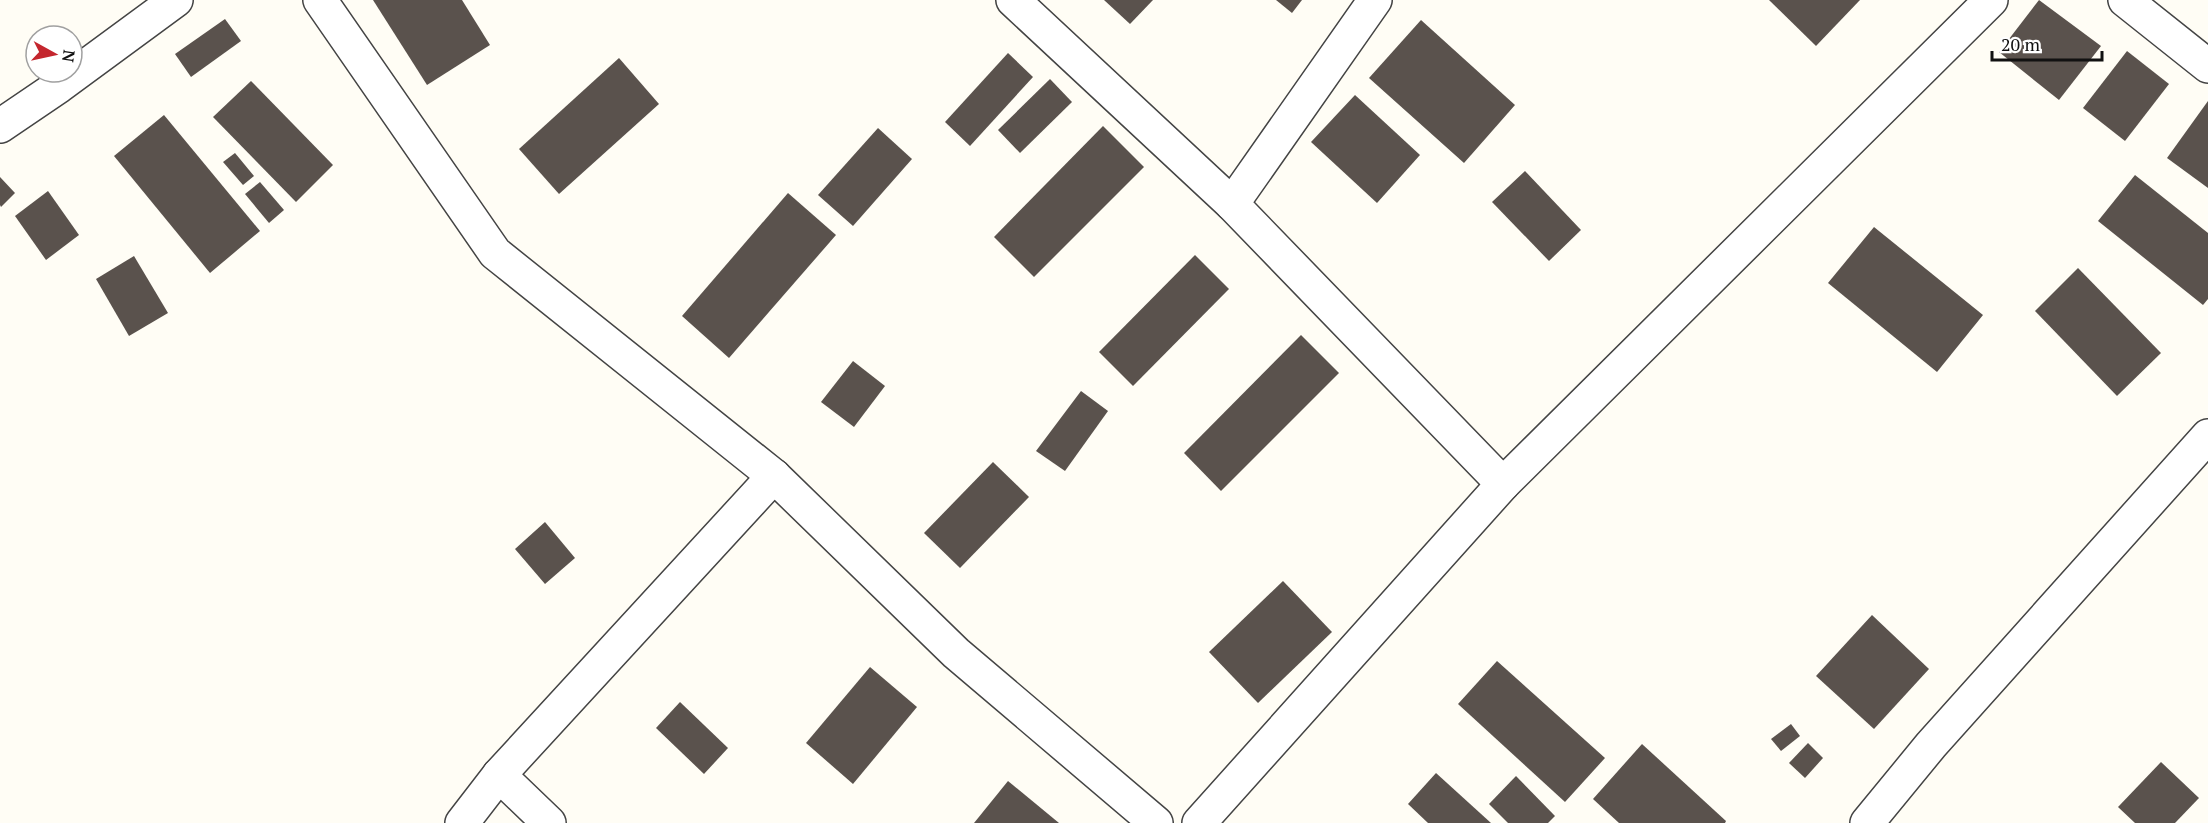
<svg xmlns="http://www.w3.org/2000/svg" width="2208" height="823" viewBox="0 0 2208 823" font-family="'PT Serif',serif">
<rect width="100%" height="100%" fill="#fffdf5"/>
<!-- building -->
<g fill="#5a524d">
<polygon points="373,0 462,0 490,45 427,85"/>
<polygon points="1104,0 1153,0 1130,24"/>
<polygon points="1276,0 1302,0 1292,13"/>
<polygon points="1769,0 1860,0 1816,46"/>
<polygon points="2039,0 2101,46 2059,100 1999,52"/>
<polygon points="225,19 241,41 191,77 175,54"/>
<polygon points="1421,20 1515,105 1464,163 1369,78"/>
<polygon points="2127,51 2169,84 2125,141 2083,108"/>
<polygon points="1008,53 1033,77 970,146 945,122"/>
<polygon points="619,58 659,104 559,194 519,149"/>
<polygon points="1050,79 1072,102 1020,153 998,130"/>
<polygon points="251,81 333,165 296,202 213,117"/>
<polygon points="1355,95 1420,155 1377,203 1311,142"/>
<polygon points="2208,101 2208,188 2167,158"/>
<polygon points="164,115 260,231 210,273 114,156"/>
<polygon points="1103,126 1144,167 1034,277 994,237"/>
<polygon points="878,128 912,159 853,226 818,195"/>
<polygon points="235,153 254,176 243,185 223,162"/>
<polygon points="1525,171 1581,230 1549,261 1492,202"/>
<polygon points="2135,175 2208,233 2208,299 2203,305 2098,221"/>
<polygon points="0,177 15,193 1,207 0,205"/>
<polygon points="260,182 284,210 269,223 245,194"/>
<polygon points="48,191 79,235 46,260 15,216"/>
<polygon points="788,193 836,235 729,358 682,316"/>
<polygon points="1874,227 1983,315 1937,372 1828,283"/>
<polygon points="1195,255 1229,289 1133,386 1099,352"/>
<polygon points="134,256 168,313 129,336 96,279"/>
<polygon points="2078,268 2161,353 2117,396 2035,311"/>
<polygon points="1301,335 1339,373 1221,491 1184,453"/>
<polygon points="853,361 885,386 854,427 821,402"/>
<polygon points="1081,391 1108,411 1065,471 1036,451"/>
<polygon points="993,462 1029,497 960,568 924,533"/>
<polygon points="545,522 575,558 545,584 515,549"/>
<polygon points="1283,581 1332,632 1258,703 1209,652"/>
<polygon points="1872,615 1929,669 1874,729 1816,676"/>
<polygon points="1497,661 1605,758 1565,802 1458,704"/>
<polygon points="870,667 917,707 853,784 806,743"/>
<polygon points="680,702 728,748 704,774 656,728"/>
<polygon points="1791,724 1800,736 1781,751 1771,739"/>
<polygon points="1808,743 1823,758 1805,778 1789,763"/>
<polygon points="1642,744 1726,821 1725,823 1619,823 1593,799"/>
<polygon points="2161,762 2199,798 2175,823 2135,823 2118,807"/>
<polygon points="1436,773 1491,823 1428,823 1408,804"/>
<polygon points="1516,776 1555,816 1548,823 1508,823 1489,804"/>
<polygon points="1008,781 1059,823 974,823"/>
</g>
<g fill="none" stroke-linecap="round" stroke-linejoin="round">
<defs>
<g id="minor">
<polyline points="320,0 495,253 774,476 956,653 1156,823"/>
<polyline points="1013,0 1232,204"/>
<polyline points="2125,0 2208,66"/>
<polyline points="0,126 59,86 176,0"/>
<polyline points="1503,484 1991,0"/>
<polyline points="499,775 549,823"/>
<polyline points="462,823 499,775 774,476"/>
<polyline points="1199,823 1503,484 1232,204 1375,0"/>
<polyline points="1867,823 1931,745 2208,436"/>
</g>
</defs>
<!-- minor casing -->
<use href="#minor" stroke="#444" stroke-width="36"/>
<!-- minor -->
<use href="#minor" stroke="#fff" stroke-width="33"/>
</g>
<!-- north arrow -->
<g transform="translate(54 54) rotate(98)"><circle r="28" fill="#ffffff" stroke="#a0a0a0" stroke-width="1.5"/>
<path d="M0-4.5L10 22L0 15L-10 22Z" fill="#c4262e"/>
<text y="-9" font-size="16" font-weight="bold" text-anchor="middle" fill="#111111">N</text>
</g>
<!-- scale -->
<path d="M1992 51v9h110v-9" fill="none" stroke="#111111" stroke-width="3"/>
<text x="2001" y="51" font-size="18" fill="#111111" stroke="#ffffff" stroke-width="4.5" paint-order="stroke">20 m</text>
</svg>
